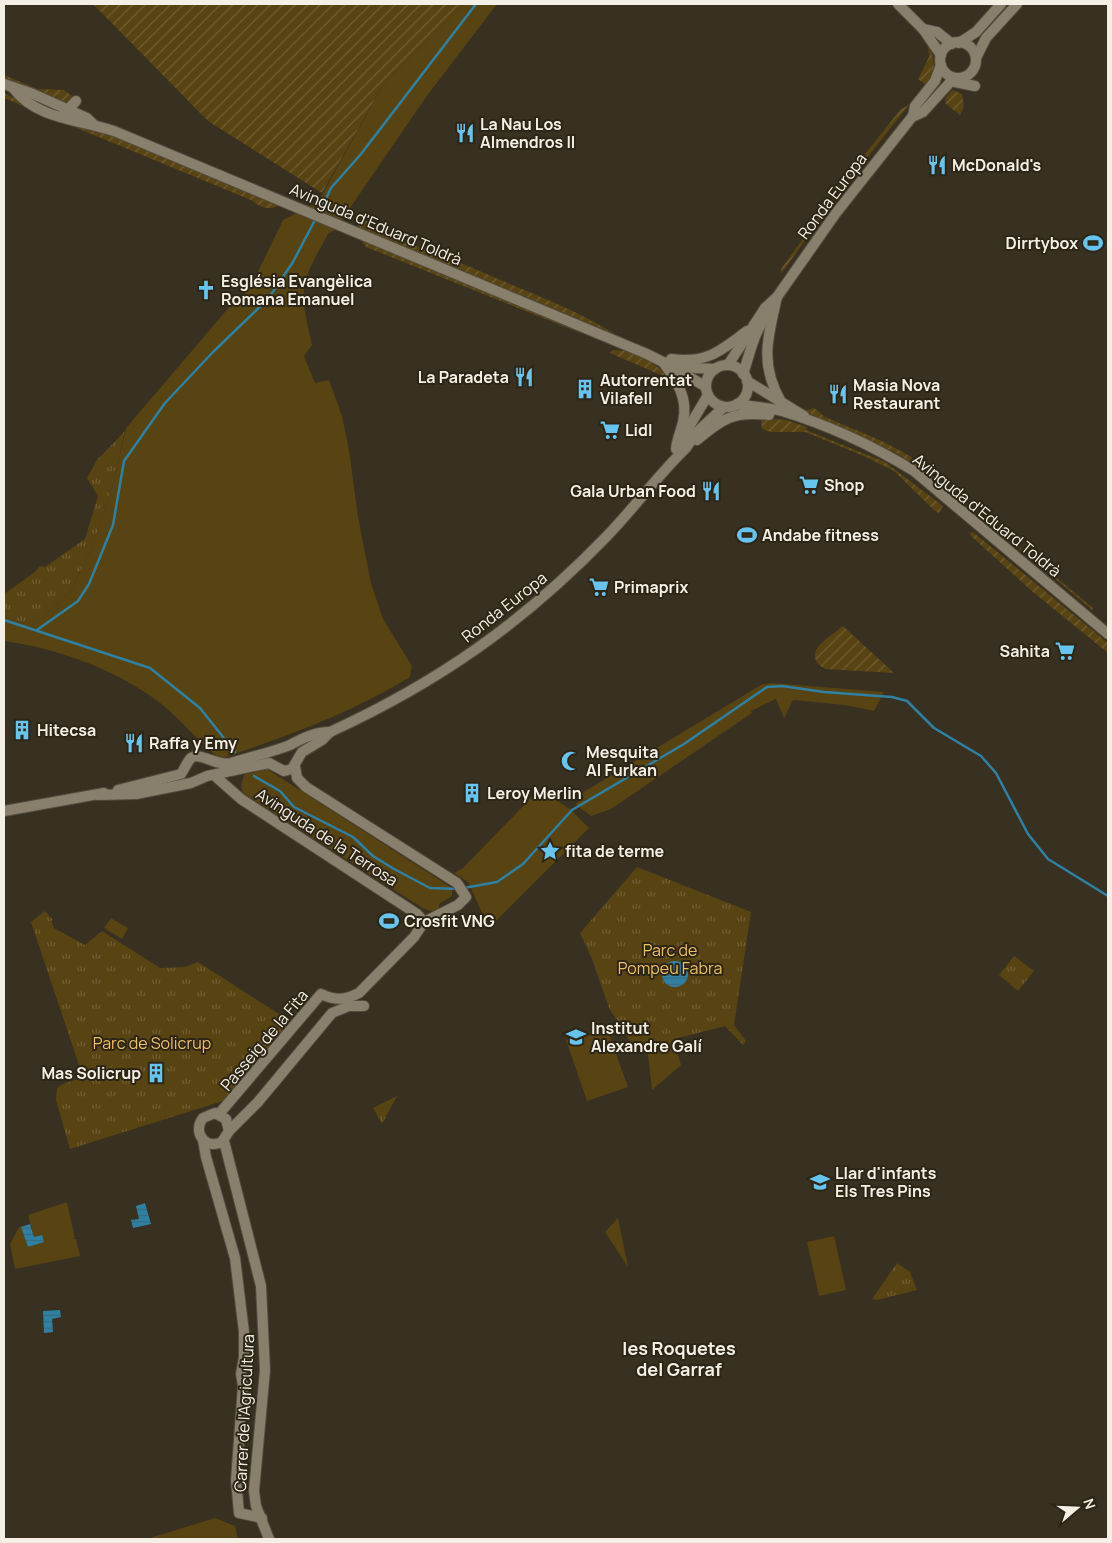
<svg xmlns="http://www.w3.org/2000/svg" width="1112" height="1543" viewBox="0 0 1112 1543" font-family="Manrope,sans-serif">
<defs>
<pattern id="park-tufts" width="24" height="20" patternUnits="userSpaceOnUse" patternTransform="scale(1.25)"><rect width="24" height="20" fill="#584312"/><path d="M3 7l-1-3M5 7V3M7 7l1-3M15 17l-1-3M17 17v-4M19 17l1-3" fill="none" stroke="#715e34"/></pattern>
<pattern id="garden-furrows" width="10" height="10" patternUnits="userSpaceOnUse" patternTransform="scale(1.25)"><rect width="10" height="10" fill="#584312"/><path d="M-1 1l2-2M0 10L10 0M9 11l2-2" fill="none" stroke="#715e34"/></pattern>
<pattern id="water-rules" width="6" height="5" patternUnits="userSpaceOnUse" patternTransform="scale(1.25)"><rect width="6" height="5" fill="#2f81a4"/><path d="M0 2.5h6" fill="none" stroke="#3a6a7e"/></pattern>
</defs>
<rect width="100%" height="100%" fill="#383020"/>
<!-- grass -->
<g fill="#584312">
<path d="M464 4H497L426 97 335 230 328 234C321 248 310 264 306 280 300 301 308 324 312 345L304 356 315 383 329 380 342 416 349 450 358 517 371 583 383 619 412 666 410 677C352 713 285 737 220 759 196 740 178 715 152 697 109 667 55 648 4 641V617L34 625 70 592 92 547 114 481 126 428 237 298 239 299 250 288 283 220 318 202 384 83Z"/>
<polygon points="772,683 884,692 874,711 845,705 793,700 784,718 776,699 751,711 752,713 611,809 591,816 575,804 584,798 582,793 761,685"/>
<polygon points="267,769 452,888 452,896 439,904 439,910 431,911 424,909 243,793 241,785 244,775"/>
<polygon points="545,793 570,809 589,828 489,928 468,882 454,873 463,868 530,799"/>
<polygon points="111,918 128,928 122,939 104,928"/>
<polygon points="606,1026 628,1087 587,1101 566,1040"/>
<polygon points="673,1038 681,1065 652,1090 647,1046"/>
<polygon points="67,1202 75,1238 72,1239 76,1239 80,1256 15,1269 10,1244 19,1227 21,1226 28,1247 44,1242 41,1235 34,1237 28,1215"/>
<polygon points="618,1218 628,1267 605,1232"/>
<polygon points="834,1236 846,1290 819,1296 807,1242"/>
<polygon points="215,1518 235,1526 238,1539 147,1539"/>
</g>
<!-- park -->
<g fill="url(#park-tufts)">
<polygon points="125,431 114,481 92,547 70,592 34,625 4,617 4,594 35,572 40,566 45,567 85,539 98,496 87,478 97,460"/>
<polygon points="637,867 751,912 734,1025 746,1041 743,1045 725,1026 635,1049 609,1008 592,959 580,933"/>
<polygon points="45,911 53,920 51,921 54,928 85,945 102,931 160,968 185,967 198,962 290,1021 223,1101 70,1149 56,1100 57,1088 63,1084 83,1077 31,922"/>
<polygon points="1014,956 1034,971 1018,991 999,975"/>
<polygon points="397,1096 382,1124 373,1108"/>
<polygon points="897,1263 910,1272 917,1290 877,1300 872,1299"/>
</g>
<!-- garden -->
<g fill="url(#garden-furrows)">
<polygon points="93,4 464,4 384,83 322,193 208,121"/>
<path d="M928 43C935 58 937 72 926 85L918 79 929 57Z"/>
<polygon points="4,75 37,89 64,90 72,96 70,102 66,104 4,78"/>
<polygon points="952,90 962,94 964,106 960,115 946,104 945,99"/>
<path d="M4 93 32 107 115 137 280 205C268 211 261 208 251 200L4 98Z"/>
<polygon points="909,105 842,189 781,274 781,269 854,168 901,109"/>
<path d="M361 220C372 219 385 236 399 240 433 251 466 265 498 279 539 296 578 311 615 334L358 227 357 222Z"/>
<polygon points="360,239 611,342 578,332 386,255 366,247"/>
<path d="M613 350C634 350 649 359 665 373L663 376 610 353Z"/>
<path d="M814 408 825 417C865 435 918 450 943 488L898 454 804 411Z"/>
<polygon points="761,418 786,420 807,427 806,430 885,462 943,506 939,513 935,511 894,471 866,457 805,432 771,432 762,429"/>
<polygon points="963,500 1093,608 1092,610"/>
<polygon points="973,532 1108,643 1108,653 1033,592 971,536 970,533"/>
<path d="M843 626 894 673 825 669C799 653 830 637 843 626Z"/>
</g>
<!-- water -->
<g fill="url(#water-rules)">
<circle cx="675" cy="974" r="13"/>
<polygon points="145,1203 151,1224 133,1228 131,1220 139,1219 136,1206"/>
<polygon points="30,1224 34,1237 42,1235 44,1242 28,1247 21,1227"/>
<polygon points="60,1310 61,1317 52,1319 53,1332 44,1333 43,1311"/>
</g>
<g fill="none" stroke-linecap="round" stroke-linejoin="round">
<!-- stream -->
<g stroke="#2f81a4" stroke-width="2.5">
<polyline points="319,213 331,188 361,154 476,4"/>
<polyline points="4,620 150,668 200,708 235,752"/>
<polyline points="37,630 78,601 89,584 113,525 124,461 165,403 213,352 268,299 293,262 316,218"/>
<polyline points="254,776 280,791 294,807 353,837 373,856 394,869 430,888 458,889"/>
<polyline points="464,888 497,882 523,864 572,810 684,744 767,687 782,686 824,692 892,697 907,701 934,728 981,756 996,773 1028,834 1048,859 1108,896"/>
</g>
<defs>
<g id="tertiary">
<polyline points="898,4 923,29 941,55"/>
<polyline points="923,29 937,32 952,44"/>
<circle cx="958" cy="60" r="18"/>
<polyline points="959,43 976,32 1001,4"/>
<polyline points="976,58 986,38 1017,4"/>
<polyline points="955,82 975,86"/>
<polyline points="4,84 33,94 87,118 93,124"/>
<path d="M14 89C36 119 82 120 114 131L647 354 675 368 706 387"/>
<polyline points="64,114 76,101"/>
<polyline points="913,116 915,106 935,81 941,65"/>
<path d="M777 297C768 337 759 363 781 402"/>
<path d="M671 359C706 364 721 351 747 331"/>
<path d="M663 362C676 380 689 398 683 422 681 431 677 439 676 449"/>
<polyline points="679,364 695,368 715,369"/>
<polyline points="728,365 765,308 777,297 836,213 912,117 923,112 954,78"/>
<circle cx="727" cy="386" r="21"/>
<path d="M743 374C750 354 755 323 774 310"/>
<polyline points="747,381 804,416"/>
<path d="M737 404C751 407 768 407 782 411 828 425 873 446 914 471L1108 634"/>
<path d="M697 440C723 418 734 411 769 415"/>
<polyline points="680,442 708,395"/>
<polyline points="215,776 241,799 417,914 424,922"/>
<path d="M118 790 181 774C184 770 187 762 191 758 200 751 216 767 231 763 250 757 273 752 290 745 303 738 315 732 330 732"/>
<path d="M98 795 136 794 191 783 207 776 269 763 284 771 292 769 302 752 322 740 330 732C439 682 524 622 607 536 635 507 658 475 686 448L696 433 724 407"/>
<polyline points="4,811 104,793"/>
<path d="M219 1114 321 994C336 1001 345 1000 359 993L414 937 424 922 458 905 466 897 457 883 306 787 297 778 295 766"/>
<path d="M229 1131 226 1119 215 1113 203 1118C192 1132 205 1150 222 1142L229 1131 258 1102 332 1013 349 1006H364"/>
<polyline points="203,1140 206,1157 235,1258 244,1332 244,1357 241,1374 243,1386 236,1480 239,1513 262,1518"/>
<polyline points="224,1141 261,1286 265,1370 254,1491 256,1506 269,1539"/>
</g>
</defs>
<!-- tertiary casing -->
<use href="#tertiary" stroke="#524c3d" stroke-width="12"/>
<!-- tertiary -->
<use href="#tertiary" stroke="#887f6d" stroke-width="10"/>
</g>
<!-- icons -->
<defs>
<symbol id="restaurant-bare" viewBox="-9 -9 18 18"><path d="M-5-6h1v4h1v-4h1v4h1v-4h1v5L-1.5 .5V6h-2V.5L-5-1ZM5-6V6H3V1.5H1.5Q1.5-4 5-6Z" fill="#67c4ef" stroke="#2d2616" stroke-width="2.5" paint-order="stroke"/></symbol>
<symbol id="stadium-bare" viewBox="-9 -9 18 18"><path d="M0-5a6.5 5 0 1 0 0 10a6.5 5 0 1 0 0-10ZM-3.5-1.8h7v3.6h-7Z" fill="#67c4ef" stroke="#2d2616" stroke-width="2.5" paint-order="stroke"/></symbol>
<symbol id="church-bare" viewBox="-9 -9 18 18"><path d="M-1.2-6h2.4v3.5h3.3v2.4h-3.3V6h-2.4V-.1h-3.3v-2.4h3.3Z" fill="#67c4ef" stroke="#2d2616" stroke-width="2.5" paint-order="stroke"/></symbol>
<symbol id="building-bare" viewBox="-9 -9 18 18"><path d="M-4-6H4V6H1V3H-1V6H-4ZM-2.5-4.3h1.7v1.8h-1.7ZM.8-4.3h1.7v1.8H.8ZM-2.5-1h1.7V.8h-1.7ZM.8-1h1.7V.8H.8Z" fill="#67c4ef" stroke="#2d2616" stroke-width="2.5" paint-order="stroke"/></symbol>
<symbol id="supermarket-bare" viewBox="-9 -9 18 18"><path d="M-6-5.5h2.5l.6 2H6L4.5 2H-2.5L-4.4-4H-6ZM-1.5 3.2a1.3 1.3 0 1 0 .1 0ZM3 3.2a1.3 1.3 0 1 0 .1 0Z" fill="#67c4ef" stroke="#2d2616" stroke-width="2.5" paint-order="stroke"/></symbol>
<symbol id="mosque-bare" viewBox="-9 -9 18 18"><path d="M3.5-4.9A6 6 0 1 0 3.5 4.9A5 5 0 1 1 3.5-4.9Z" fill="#67c4ef" stroke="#2d2616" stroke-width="2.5" paint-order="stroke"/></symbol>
<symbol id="sight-bare" viewBox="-9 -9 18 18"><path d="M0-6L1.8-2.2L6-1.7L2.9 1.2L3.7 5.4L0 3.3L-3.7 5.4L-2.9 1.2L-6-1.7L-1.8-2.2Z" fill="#67c4ef" stroke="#2d2616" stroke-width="2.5" paint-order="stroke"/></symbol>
<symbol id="school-bare" viewBox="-9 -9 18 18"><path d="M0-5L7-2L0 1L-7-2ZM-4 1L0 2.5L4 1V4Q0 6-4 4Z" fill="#67c4ef" stroke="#2d2616" stroke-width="2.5" paint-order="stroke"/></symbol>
</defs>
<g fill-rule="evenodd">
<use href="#restaurant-bare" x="451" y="119" width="28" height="28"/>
<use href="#restaurant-bare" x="923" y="151" width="28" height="28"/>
<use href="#stadium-bare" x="1079" y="229" width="28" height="28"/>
<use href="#church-bare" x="192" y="276" width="28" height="28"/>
<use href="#restaurant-bare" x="510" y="363" width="28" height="28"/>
<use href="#building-bare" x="571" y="375" width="28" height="28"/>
<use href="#restaurant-bare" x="824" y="380" width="28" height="28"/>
<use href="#supermarket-bare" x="596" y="416" width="28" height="28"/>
<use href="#supermarket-bare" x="795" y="471" width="28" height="28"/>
<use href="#restaurant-bare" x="697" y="477" width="28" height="28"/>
<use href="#stadium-bare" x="733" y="521" width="28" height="28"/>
<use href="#supermarket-bare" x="585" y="573" width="28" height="28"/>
<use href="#supermarket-bare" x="1051" y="637" width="28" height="28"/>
<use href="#building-bare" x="8" y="716" width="28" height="28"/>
<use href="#restaurant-bare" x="120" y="729" width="28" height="28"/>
<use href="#mosque-bare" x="557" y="747" width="28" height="28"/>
<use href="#building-bare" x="458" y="779" width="28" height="28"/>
<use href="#sight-bare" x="536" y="837" width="28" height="28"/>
<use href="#stadium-bare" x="375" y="907" width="28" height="28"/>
<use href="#school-bare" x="562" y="1023" width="28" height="28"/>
<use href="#building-bare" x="142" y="1059" width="28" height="28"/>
<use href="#school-bare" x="806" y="1168" width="28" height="28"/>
</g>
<g text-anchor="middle" stroke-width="4" stroke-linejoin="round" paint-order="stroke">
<!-- poi labels -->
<g font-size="16" font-weight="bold" fill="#f5f0e6" stroke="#2d2616" text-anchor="start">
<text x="480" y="130">La Nau Los<tspan x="480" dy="18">Almendros II</tspan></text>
<text x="952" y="171">McDonald's</text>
<text x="1078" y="249" text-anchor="end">Dirrtybox</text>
<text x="221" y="287">Església Evangèlica<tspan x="221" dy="18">Romana Emanuel</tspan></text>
<text x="509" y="383" text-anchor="end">La Paradeta</text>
<text x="600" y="386">Autorrentat<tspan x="600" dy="18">Vilafell</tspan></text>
<text x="853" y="391">Masia Nova<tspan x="853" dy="18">Restaurant</tspan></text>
<text x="625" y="436">Lidl</text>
<text x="824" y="491">Shop</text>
<text x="696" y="497" text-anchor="end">Gala Urban Food</text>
<text x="762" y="541">Andabe fitness</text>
<text x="614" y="593">Primaprix</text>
<text x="1050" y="657" text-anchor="end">Sahita</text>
<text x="37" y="736">Hitecsa</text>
<text x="149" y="749">Raffa y Emy</text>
<text x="586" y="758">Mesquita<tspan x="586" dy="18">Al Furkan</tspan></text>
<text x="487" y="799">Leroy Merlin</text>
<text x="565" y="857">fita de terme</text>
<text x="404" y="927">Crosfit VNG</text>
<text x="591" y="1034">Institut<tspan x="591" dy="18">Alexandre Galí</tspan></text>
<text x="141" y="1079" text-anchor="end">Mas Solicrup</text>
<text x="835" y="1179">Llar d'infants<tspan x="835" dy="18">Els Tres Pins</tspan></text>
</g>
<!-- street labels -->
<g font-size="16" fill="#f5f0e6" stroke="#2d2616">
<text transform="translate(832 196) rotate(-53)" y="6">Ronda Europa</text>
<text transform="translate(376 224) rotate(23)" y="6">Avinguda d'Eduard Toldrà</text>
<text transform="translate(987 515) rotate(39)" y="6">Avinguda d'Eduard Toldrà</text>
<text transform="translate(504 607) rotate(-38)" y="6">Ronda Europa</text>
<text transform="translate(327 837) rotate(33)" y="6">Avinguda de la Terrosa</text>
<text transform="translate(264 1040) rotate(-50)" y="6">Passeig de la Fita</text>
<text transform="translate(244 1413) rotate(-87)" y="6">Carrer de l'Agricultura</text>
</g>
<!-- park labels -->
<g font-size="16" fill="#edc060" stroke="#2d2616">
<text x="670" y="956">Parc de<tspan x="670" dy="18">Pompeu Fabra</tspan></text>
<text x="152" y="1049">Parc de Solicrup</text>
</g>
<!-- neighbourhood labels -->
<g font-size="18" font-weight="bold" fill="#f5f0e6" stroke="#2d2616">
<text x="679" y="1355">les Roquetes<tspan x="679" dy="21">del Garraf</tspan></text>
</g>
</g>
<!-- border -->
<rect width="1112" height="1543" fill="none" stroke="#f5f0e6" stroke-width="10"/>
<!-- north arrow -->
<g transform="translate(1077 1508) rotate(71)" stroke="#2d2616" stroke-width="4" paint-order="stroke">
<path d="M0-4L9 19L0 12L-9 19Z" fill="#f5f0e6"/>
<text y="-8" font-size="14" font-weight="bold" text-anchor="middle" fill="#f5f0e6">N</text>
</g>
</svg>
